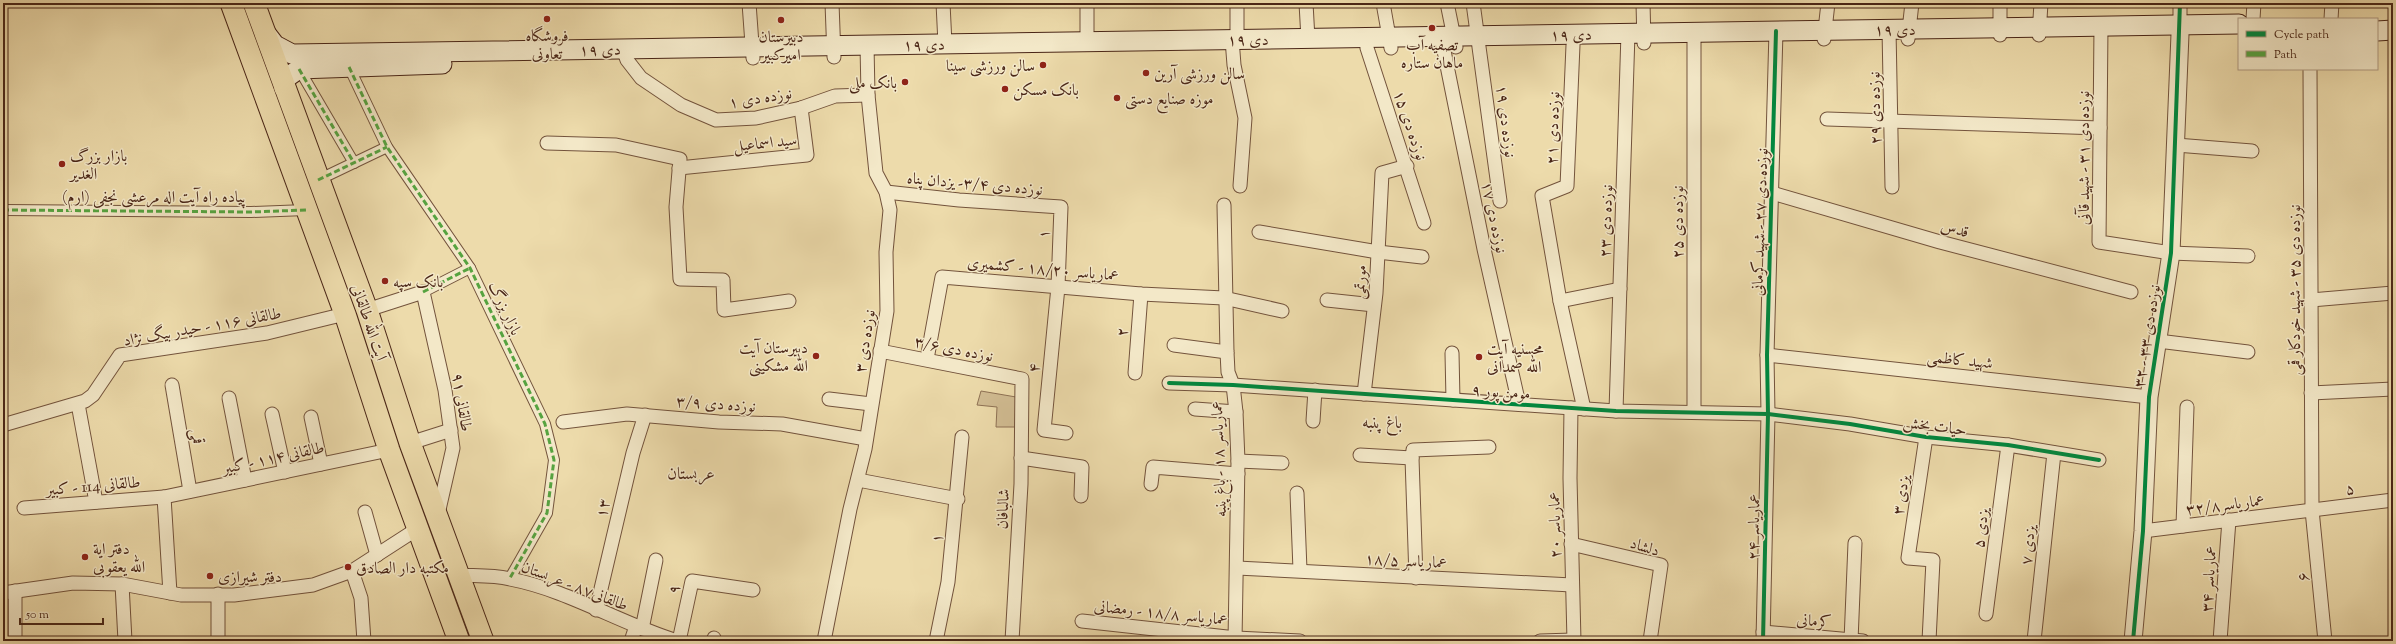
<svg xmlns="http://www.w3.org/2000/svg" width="2396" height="644" viewBox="0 0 2396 644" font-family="'Sorts Mill Goudy',Amiri,serif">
<rect width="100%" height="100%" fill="#eddbab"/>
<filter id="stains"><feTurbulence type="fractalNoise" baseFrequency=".005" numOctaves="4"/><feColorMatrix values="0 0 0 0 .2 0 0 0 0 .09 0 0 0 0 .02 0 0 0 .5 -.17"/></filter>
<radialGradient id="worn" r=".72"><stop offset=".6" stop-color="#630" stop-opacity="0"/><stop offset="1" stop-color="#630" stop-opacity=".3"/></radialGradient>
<!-- green -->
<polygon fill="#d1bc92" stroke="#8e7154" points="981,391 1016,397 1015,427 996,427 997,407 977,405"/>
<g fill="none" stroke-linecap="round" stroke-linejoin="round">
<defs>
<g id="pedestrian">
<polyline points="349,67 387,147 470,268 545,424 554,460 547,513 510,578"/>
<polyline points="299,69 354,163"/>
<polyline points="318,180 387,147"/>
<polyline points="3,210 251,212 306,210"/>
<polyline points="423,292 470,268"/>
</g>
<g id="minor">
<polyline points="749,3 753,58"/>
<polyline points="832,3 834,57"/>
<polyline points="943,3 945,44"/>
<polyline points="1306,3 1308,39"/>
<polyline points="1383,3 1391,48"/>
<polyline points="1447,3 1456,47"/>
<polyline points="1473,3 1500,201"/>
<polyline points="1643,3 1644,43"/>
<polyline points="2253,19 2254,3"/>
<polyline points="2331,19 2332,3"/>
<polyline points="2101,26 2099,242 2171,253 2248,256"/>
<polyline points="1889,29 1892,187"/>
<polyline points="2180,33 2180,3"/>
<polyline points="2000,35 2000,3"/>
<polyline points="2039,35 2041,3"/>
<polyline points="1441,36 1484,249 1519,404"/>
<polyline points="1366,37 1367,48 1424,223"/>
<polyline points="1232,39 1234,65 1245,118 1240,186"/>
<polyline points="1237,39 1237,3"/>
<polyline points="1824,39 1828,3"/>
<polyline points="1908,39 1912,3"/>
<polyline points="1087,41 1087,3"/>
<polyline points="1573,45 1567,186 1542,196 1560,301 1584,409"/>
<polyline points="623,49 627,60 641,78 681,105 716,120 756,118 801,108 835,96 868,95"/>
<polyline points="2310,69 2312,510 2325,641"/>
<polyline points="1827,119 2100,128"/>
<polyline points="547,143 616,145 680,159 676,207 680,279 723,280 724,310 789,301"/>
<polyline points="2176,145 2252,151"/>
<polyline points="679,168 807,155 801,108"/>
<polyline points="886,192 959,200 1061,207 1058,287 1044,430 1066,433"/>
<polyline points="1772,193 1940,242 2131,292"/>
<polyline points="1224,205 1227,352 1228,372 1233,385 1236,412 1238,461 1235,641"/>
<polyline points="1259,232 1378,252 1422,257"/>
<polyline points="1327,300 1374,305"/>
<polyline points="2311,300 2393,293"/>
<polyline points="1560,301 1620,289"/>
<polyline points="367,310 423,292 445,390 453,448 438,514"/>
<polyline points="2158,341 2248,352"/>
<polyline points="1174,345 1227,352"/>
<polyline points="880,351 1022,379 1021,484 1012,641"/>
<polyline points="1452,353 1453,400"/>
<polyline points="1767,355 2149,397"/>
<polyline points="927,359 942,277 1141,294 1224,298 1282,311"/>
<polyline points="1135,373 1141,294"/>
<polyline points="1169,383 1233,385 1616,411 1768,414 1850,424 1926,437 2008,445 2099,460"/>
<polyline points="172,385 190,491"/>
<polyline points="2311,393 2393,389"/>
<polyline points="1364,394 1376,293 1382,173 1407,166"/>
<polyline points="229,398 245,480"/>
<polyline points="829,399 871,404"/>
<polyline points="78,404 96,502"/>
<polyline points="1571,408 1570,478 1574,641"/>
<polyline points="1195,409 1236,412"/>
<polyline points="1616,411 1628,33"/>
<polyline points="1694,412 1694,32"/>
<polyline points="272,414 285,472"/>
<polyline points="311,417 321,464"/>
<polyline points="1313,421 1315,390"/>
<polyline points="563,422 627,414 719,422 782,424 866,439"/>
<polyline points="3,425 85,401 93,395 120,355 267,333 345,314"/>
<polyline points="1926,437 1908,558 1933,560 1929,641"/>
<polyline points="410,443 451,430"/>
<polyline points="1360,455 1412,458 1413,450 1489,447"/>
<polyline points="1021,458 1082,467 1081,496"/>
<polyline points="1412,458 1416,578"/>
<polyline points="1238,461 1282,463"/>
<polyline points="858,480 958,499"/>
<polyline points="1151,484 1153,467 1238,474"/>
<polyline points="1297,493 1300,570"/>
<polyline points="164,497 170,593"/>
<polyline points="24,508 164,497 389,450"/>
<polyline points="365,512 377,555"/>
<polyline points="2183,526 2187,407"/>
<polyline points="2143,531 2393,500"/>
<polyline points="1571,544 1661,565 1650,641"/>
<polyline points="1237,568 1572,585"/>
<polyline points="352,571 361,598 364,641"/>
<path d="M458 575C475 576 494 575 510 579 568 590 621 624 677 641"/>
<polyline points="122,584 125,641"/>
<polyline points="3,593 73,583 122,584 181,595 234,595 313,585 352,571 417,529"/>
<polyline points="596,610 633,453 645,415"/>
<polyline points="1986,614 2008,445"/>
<polyline points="1082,621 1236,638 1300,641"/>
<polyline points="642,629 656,560"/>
<polyline points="1763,632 1863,641"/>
<polyline points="15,641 15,591"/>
<polyline points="218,641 218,594"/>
<polyline points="631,641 636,626"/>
<polyline points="679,641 692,581 753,590"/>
<polyline points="713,641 714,638"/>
<polyline points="824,641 850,509 865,449 887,311 886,252 890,210 886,192 876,173 868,95 867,45"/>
<polyline points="936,641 948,582 962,437"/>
<polyline points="1540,641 1573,640"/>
<polyline points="1763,641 1768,414 1767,355 1776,31"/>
<polyline points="1851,641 1855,543"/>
<polyline points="2034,641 2054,453"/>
<polyline points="2220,641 2229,520"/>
</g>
<polyline id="tertiary" points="2133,641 2143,531 2149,397 2171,253 2180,34"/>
<g id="secondary">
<polyline points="2377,31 2393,30"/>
<polyline points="265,32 275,45 292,54 2239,24"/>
<polyline points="284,88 286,78 299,69 442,64"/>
</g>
<g id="primary">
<polyline points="231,3 345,314 389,450 459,641"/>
<polyline points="254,3 367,310 410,443 483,641"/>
</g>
</defs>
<!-- pedestrian casing -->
<use href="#pedestrian" stroke="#73533c" stroke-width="12"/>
<!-- minor casing -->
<use href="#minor" stroke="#73533c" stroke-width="15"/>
<!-- tertiary casing -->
<use href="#tertiary" stroke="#73533c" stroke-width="19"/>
<!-- secondary casing -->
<use href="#secondary" stroke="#4a2617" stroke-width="21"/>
<!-- primary casing -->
<use href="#primary" stroke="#4a2617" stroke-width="23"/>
<!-- pedestrian -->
<use href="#pedestrian" stroke="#f3e8c8" stroke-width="10"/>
<!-- minor -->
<use href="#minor" stroke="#f3e8c8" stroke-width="13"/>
<!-- tertiary -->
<use href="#tertiary" stroke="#f3e8c8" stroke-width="17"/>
<!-- secondary -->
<use href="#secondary" stroke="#f3e8c8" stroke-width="19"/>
<!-- primary -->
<use href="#primary" stroke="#eddbab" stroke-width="21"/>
<!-- quiet -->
<g stroke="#56a340" stroke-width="3" stroke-dasharray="6 3" stroke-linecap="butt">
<polyline points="349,67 387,147 470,268 545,424 554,460 547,513 510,578"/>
<polyline points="299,69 354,163"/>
<polyline points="318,180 387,147"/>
<polyline points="3,210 251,212 306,210"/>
<polyline points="423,292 470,268"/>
</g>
<defs>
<g id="cycleway">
<polyline points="1169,383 1233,385 1616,411 1768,414 1850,424 1926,437 2008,445 2099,460"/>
<polyline points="1763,641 1768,414 1767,355 1776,31"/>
<polyline points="2133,641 2143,531 2149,397 2171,253 2180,3"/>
</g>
</defs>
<!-- cycleway casing -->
<use href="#cycleway" stroke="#f3e8c8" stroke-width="6"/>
<!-- cycleway -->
<use href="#cycleway" stroke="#00873e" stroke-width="4"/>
</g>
<!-- markers -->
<g fill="#8f2418" stroke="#f3e8c8" stroke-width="1.5">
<circle cx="547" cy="19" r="4"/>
<circle cx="781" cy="20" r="4"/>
<circle cx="1432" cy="28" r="4"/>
<circle cx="1043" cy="65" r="4"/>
<circle cx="1146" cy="73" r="4"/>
<circle cx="905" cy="82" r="4"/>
<circle cx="1005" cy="89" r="4"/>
<circle cx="1117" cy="98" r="4"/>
<circle cx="62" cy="164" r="4"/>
<circle cx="385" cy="281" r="4"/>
<circle cx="816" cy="356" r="4"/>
<circle cx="1479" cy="357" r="4"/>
<circle cx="85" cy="557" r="4"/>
<circle cx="348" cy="567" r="4"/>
<circle cx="210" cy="576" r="4"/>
</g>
<g text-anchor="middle" stroke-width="3" stroke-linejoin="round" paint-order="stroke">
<!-- street labels -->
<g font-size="16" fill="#4a2617" stroke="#f3e8c8">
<text x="1895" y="35">۱۹ دی</text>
<text transform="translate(1571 34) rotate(-1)" y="6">۱۹ دی</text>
<text x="1248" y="45">۱۹ دی</text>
<text transform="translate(924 44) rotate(-1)" y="6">۱۹ دی</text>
<text transform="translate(600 49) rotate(-1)" y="6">۱۹ دی</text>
<text transform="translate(760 97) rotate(-9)" y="6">نوزده دی ۱</text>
<text transform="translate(1874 108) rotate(-91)" y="6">نوزده دی ۲۹</text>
<text transform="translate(1507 121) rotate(83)" y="6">نوزده دی ۱۹</text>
<text transform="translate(1411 125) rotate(71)" y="6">نوزده دی ۱۵</text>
<text transform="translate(1552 128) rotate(-88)" y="6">نوزده دی ۲۱</text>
<text transform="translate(765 142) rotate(-6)" y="6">سید اسماعیل</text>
<text transform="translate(2083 158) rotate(-90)" y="6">نوزده دی ۳۱ - شهید قآنی</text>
<text transform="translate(975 183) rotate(5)" y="6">نوزده دی ۳/۴- یزدان پناه</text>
<text x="154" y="202">پیاده راه آیت اله مرعشی نجفی (ارم)</text>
<text transform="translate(1495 217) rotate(78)" y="6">نوزده دی ۱۷</text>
<text transform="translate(1605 221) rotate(-88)" y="6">نوزده دی ۲۳</text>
<text transform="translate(1677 222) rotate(-90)" y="6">نوزده دی ۲۵</text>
<text transform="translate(1759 222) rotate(-88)" y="6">نوزده دی ۲۷ - شهید کرمانی</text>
<text transform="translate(1955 228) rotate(15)" y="6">قدس</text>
<text transform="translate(1043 234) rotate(-88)" y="6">۱</text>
<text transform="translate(1043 268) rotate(5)" y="6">عماریاسر ۱۸/۲۰ - کشمیری</text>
<text transform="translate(1359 282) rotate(-86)" y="6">مورتمی</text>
<text transform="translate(2294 290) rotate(-90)" y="6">نوزده دی ۳۵ - شهید خودکار قمی</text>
<text transform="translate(506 308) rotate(65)" y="6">بازار بزرگ</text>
<text transform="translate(370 322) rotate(71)" y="6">آیت الله طالقانی</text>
<text transform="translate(202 326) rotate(-10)" y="6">طالقانی ۱۱۶ - حیدر بیگ نژاد</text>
<text transform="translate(1121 332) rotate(-86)" y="6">۲</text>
<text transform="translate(2146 336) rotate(-81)" y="6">۳۲ - نوزده دی ۳۳</text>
<text transform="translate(864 341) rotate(-81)" y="6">نوزده دی ۳</text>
<text transform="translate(954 348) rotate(11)" y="6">نوزده دی ۳/۶</text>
<text transform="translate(1960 359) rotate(6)" y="6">شهید کاظمی</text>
<text transform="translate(1033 368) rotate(-84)" y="6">۴</text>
<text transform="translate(1501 391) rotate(4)" y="6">مومن پور ۹</text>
<text transform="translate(463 402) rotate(81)" y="6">طالقانی ۹۱</text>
<text transform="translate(716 403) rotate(4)" y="6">نوزده دی ۳/۹</text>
<text transform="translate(1935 425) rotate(8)" y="6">حیات بخش</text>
<text transform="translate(198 436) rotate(81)" y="6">قمی</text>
<text transform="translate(273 457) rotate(-12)" y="6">طالقانی ۱۱۴ - کبیر</text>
<text transform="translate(1218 459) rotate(-92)" y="6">عماریاسر ۱۸ - باغ پنبه</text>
<text transform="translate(93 485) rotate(-5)" y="6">طالقانی 114 - کبیر</text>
<text transform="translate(2350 488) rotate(-7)" y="6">۵</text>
<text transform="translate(1900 495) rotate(-81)" y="6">یزدی ۳</text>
<text transform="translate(2225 504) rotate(-7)" y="6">عماریاسر۳۲/۸</text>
<text transform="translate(602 508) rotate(-77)" y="6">۱۳</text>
<text transform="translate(1002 509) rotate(-87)" y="6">شالبافان</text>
<text transform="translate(1554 525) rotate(-91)" y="6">عماریاسر ۲۰</text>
<text transform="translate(1753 527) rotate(-89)" y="6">عماریاسر ۲۴</text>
<text transform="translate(1980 528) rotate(-83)" y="6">یزدی ۵</text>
<text transform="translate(936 538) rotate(-83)" y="6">۱</text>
<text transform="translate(2027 545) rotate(-84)" y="6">یزدی ۷</text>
<text transform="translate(1645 546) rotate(17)" y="6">دلشاد</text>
<text transform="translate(1406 560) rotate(3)" y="6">عماریاسر ۱۸/۵</text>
<text transform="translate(2302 577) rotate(-96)" y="6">۶</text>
<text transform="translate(2208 579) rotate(-86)" y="6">عماریاسر ۳۴</text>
<text transform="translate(575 585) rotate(21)" y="6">طالقانی۸۷ - عربستان</text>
<text transform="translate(673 589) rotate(-76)" y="6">۹</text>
<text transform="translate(1161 612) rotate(6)" y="6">عماریاسر ۱۸/۸ - رمضانی</text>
<text transform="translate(1814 620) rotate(5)" y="6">کرمانی</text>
</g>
<!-- poi labels -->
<g font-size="16" fill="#4a2617" stroke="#f3e8c8" text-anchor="start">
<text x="547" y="41" text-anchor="middle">فروشگاه<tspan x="547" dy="18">تعاونی</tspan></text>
<text x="781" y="42" text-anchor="middle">دبیرستان<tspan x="781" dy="18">امیرکبیر</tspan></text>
<text x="1432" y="50" text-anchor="middle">تصفیه آب<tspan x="1432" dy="18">ماهان ستاره</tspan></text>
<text x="1035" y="71" text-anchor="end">سالن ورزشی سینا</text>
<text x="1154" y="79">سالن ورزشی آرین</text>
<text x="897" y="88" text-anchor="end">بانک ملی</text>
<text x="1013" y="95">بانک مسکن</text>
<text x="1125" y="104">موزه صنایع دستی</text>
<text x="70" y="161">بازار بزرگ<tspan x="70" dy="18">الغدیر</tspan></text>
<text x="393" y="287">بانک سپه</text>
<text x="808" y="353" text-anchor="end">دبیرستان آیت<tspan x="808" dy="18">الله مشکینی</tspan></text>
<text x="1487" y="354">محسنیه آیت<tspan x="1487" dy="18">الله صمدانی</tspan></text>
<text x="93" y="554">دفتر ایة<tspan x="93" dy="18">الله یعقوبی</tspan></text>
<text x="356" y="573">مکتبه دار الصادق</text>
<text x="218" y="582">دفتر شیرازی</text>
</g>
<!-- neighbourhood labels -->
<g font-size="17" fill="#4a2617" stroke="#f3e8c8">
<text x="1382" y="428">باغ پنبه</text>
<text x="691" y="479">عربستان</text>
</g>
</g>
<!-- margin -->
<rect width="2396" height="644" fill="none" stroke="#eddbab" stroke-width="16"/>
<rect x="4" y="4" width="2388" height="636" fill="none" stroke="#4a2617" stroke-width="2"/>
<rect x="8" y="8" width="2380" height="628" fill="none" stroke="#4a2617"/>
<!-- legend -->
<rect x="2238" y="18" width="140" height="52" fill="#f3e8c8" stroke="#af9a81"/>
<rect x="2246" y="31" width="20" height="6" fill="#00873e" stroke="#af9a81"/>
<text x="2274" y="38" font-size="12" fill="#4a2617">Cycle path</text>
<rect x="2246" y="51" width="20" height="6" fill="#56a340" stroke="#af9a81"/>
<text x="2274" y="58" font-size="12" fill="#4a2617">Path</text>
<!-- scale -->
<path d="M20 618v6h83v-6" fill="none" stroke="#4a2617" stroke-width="2"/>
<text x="26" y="618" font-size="12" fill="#4a2617" stroke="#f3e8c8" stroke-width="3" paint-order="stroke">50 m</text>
<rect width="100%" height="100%" filter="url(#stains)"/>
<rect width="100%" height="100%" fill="url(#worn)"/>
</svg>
